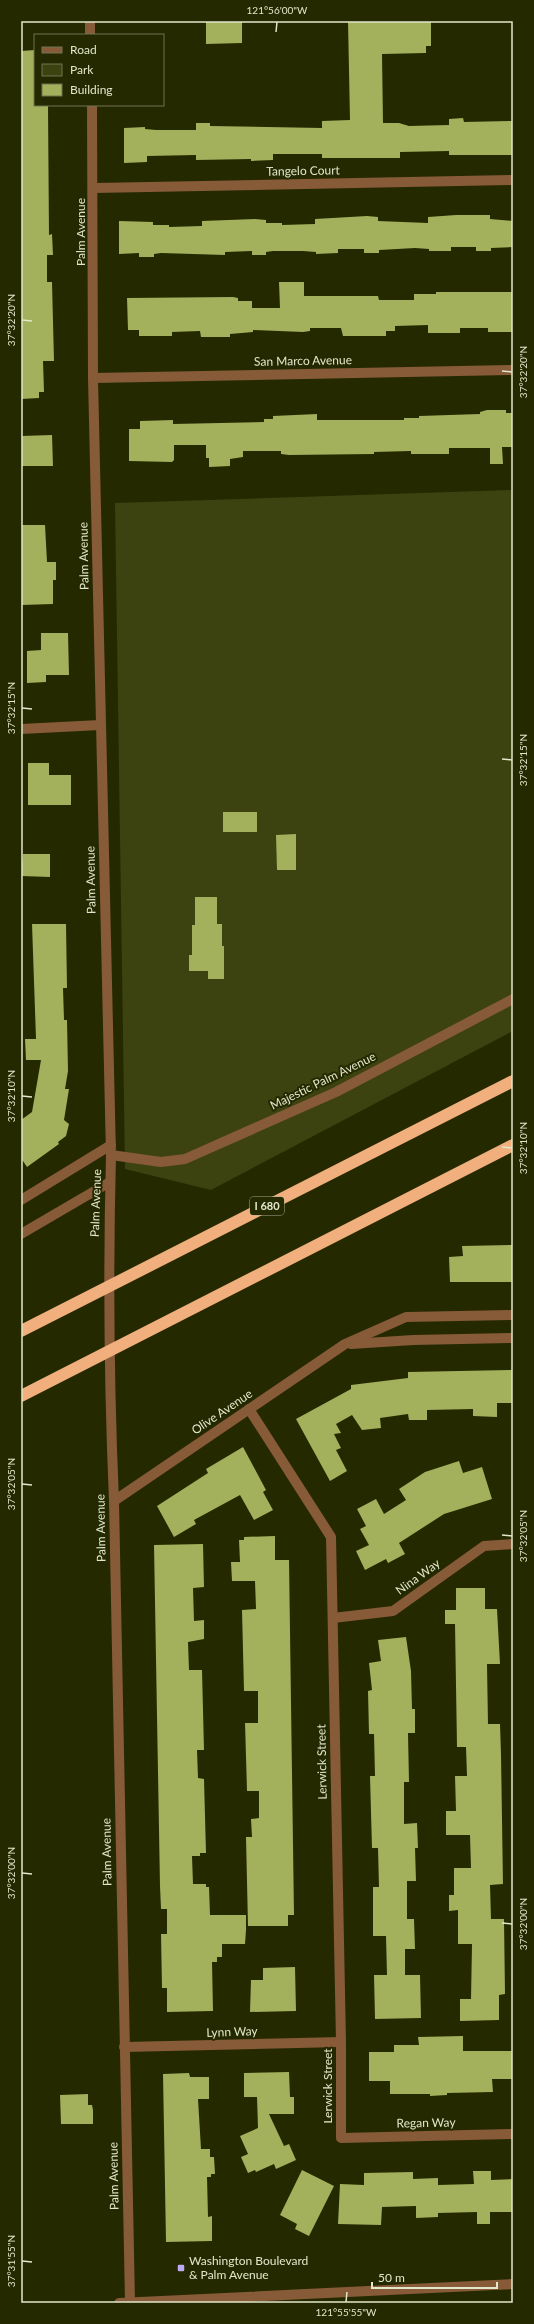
<svg xmlns="http://www.w3.org/2000/svg" width="534" height="2324" viewBox="0 0 534 2324" font-family="Lato,sans-serif">
<rect width="100%" height="100%" fill="#242900"/>
<!-- green -->
<polygon fill="#3c4310" points="513,490 513,1031 211,1190 125,1169 115,503"/>
<!-- building -->
<g fill="#a3b05c">
<polygon points="206,21 242,21 242,43 206,44"/>
<polygon points="348,21 431,21 431,46 426,46 426,53 382,54 383,123 399,123 409,126 449,125 449,119 463,118 464,122 513,121 513,155 449,155 449,151 400,152 400,158 322,158 322,154 273,154 273,160 251,161 251,159 196,160 196,155 147,156 147,162 124,163 124,128 145,127 145,129 156,130 196,130 196,123 210,123 210,126 322,128 322,121 350,120"/>
<polygon points="35,50 35,105 48,105 49,235 52,234 53,255 47,255 47,282 52,282 54,361 43,361 44,392 39,392 39,398 21,399 21,51"/>
<polygon points="456,215 490,215 490,219 513,221 513,247 491,248 491,251 476,251 476,247 451,247 451,251 429,251 429,249 415,248 379,250 379,253 364,253 364,249 338,249 338,253 316,254 316,252 303,251 273,251 266,252 266,255 252,255 252,251 225,252 225,255 161,253 154,254 154,257 139,257 139,253 119,254 119,221 153,222 153,225 169,225 169,227 202,226 202,221 255,219 266,220 266,223 282,223 282,225 315,224 315,219 367,216 378,217 378,221 428,223 428,217"/>
<polygon points="279,282 304,282 304,296 378,296 379,300 414,300 414,294 436,294 436,292 513,292 513,332 488,332 488,328 460,328 460,333 428,333 428,325 395,326 395,331 386,331 386,336 343,336 341,328 310,328 310,331 303,332 253,330 253,332 230,334 230,337 201,337 200,331 172,332 172,336 139,336 139,330 128,330 127,298 233,297 238,298 238,301 252,301 252,308 280,308"/>
<polygon points="487,410 506,410 506,413 513,413 512,447 502,447 503,464 490,464 490,448 449,448 449,454 411,454 411,451 374,452 374,454 289,455 281,454 281,451 243,451 243,457 230,459 230,466 209,467 209,458 206,458 206,445 174,445 174,460 172,462 129,461 129,429 140,429 140,421 173,420 173,424 264,422 264,419 273,419 273,416 317,414 317,420 404,420 404,418 419,418 419,416 480,414 480,412"/>
<polygon points="52,435 53,466 21,466 21,436"/>
<polygon points="21,525 45,525 47,562 56,562 56,580 53,580 53,604 21,605"/>
<polygon points="41,633 68,633 69,675 46,675 46,682 27,683 27,651 41,650"/>
<polygon points="28,763 49,763 49,775 71,775 71,805 28,805"/>
<rect x="223" y="812" width="34" height="20"/>
<polygon points="296,834 296,870 277,870 276,835"/>
<polygon points="23,854 50,854 50,877 21,876"/>
<polygon points="195,897 217,897 217,924 222,924 222,946 224,946 224,979 208,979 208,971 189,971 189,955 192,955 192,925 195,925"/>
<polygon points="32,924 66,924 67,988 63,988 64,1020 67,1020 68,1071 65,1089 69,1089 64,1120 69,1124 66,1136 58,1142 59,1144 27,1167 21,1158 21,1120 32,1112 41,1060 26,1060 25,1039 36,1039"/>
<polygon points="513,1245 513,1282 450,1282 449,1257 463,1256 462,1246"/>
<polygon points="513,1370 513,1403 497,1403 497,1417 473,1416 473,1409 427,1410 427,1420 409,1420 408,1414 380,1418 381,1428 362,1430 352,1415 336,1424 341,1433 334,1434 341,1448 336,1450 347,1471 330,1481 296,1419 351,1389 351,1385 408,1378 408,1372"/>
<polygon points="243,1447 266,1490 263,1492 273,1510 254,1520 240,1495 194,1520 196,1524 174,1537 157,1506 208,1473 206,1469"/>
<polygon points="459,1461 463,1473 482,1467 492,1499 444,1514 399,1543 405,1554 388,1563 386,1559 365,1570 356,1551 369,1545 360,1529 366,1526 357,1509 376,1499 384,1514 406,1500 399,1489 425,1472"/>
<polygon points="275,1536 275,1560 289,1560 294,1915 288,1915 288,1926 248,1926 246,1837 252,1837 251,1819 259,1818 259,1791 247,1791 245,1723 258,1723 258,1691 244,1691 242,1610 256,1609 255,1581 232,1581 231,1562 240,1562 239,1540 244,1540 244,1537"/>
<polygon points="203,1544 204,1587 193,1588 194,1621 204,1620 204,1639 188,1642 189,1670 202,1670 204,1750 197,1750 198,1778 204,1779 206,1853 200,1853 200,1856 192,1856 193,1884 206,1884 206,1887 209,1887 210,1915 246,1915 246,1930 245,1944 222,1944 222,1957 217,1957 217,1962 212,1962 213,2011 167,2012 167,1988 162,1988 161,1934 167,1934 167,1909 161,1909 160,1886 154,1545"/>
<polygon points="456,1588 485,1588 485,1609 497,1609 500,1664 487,1664 488,1724 500,1724 501,1754 503,1884 490,1885 491,1919 504,1919 505,1994 499,1995 499,2020 460,2021 460,1999 471,1999 472,1944 458,1944 458,1910 449,1911 449,1895 454,1895 454,1868 471,1868 470,1835 446,1835 446,1811 456,1811 455,1776 467,1776 466,1747 457,1747 455,1624 445,1624 445,1610 456,1610"/>
<polygon points="406,1637 411,1671 412,1709 415,1709 415,1733 408,1733 409,1782 404,1782 404,1824 417,1823 418,1848 415,1848 416,1881 407,1881 407,1919 414,1919 415,1949 405,1949 405,1975 420,1975 421,2018 375,2019 374,1975 387,1975 386,1936 373,1936 373,1887 379,1887 378,1848 372,1848 370,1776 375,1776 374,1734 369,1734 368,1691 372,1690 369,1663 381,1661 378,1640"/>
<polygon points="295,1967 296,2011 250,2012 251,1980 263,1980 263,1968"/>
<polygon points="463,2036 463,2051 513,2051 513,2079 492,2079 493,2092 447,2093 447,2095 430,2096 430,2094 390,2094 390,2081 369,2081 369,2052 394,2052 394,2045 419,2045 418,2037"/>
<polygon points="289,2072 290,2097 294,2097 294,2114 269,2114 284,2146 289,2144 296,2160 276,2169 274,2164 256,2172 255,2170 248,2173 241,2157 248,2154 240,2136 258,2128 257,2097 244,2097 244,2073"/>
<polygon points="189,2073 190,2077 209,2077 209,2099 198,2099 201,2149 210,2149 210,2157 214,2157 215,2174 211,2174 211,2177 207,2177 208,2217 212,2216 212,2241 166,2242 163,2074"/>
<polygon points="88,2094 88,2105 92,2105 93,2110 93,2124 61,2124 60,2095"/>
<polygon points="302,2170 334,2186 309,2236 295,2229 297,2224 280,2215"/>
<polygon points="473,2171 491,2171 491,2180 513,2179 513,2212 490,2212 490,2224 477,2224 477,2212 438,2213 438,2217 416,2218 416,2206 382,2207 381,2225 338,2224 340,2184 364,2185 364,2173 413,2172 413,2179 438,2178 438,2185 474,2184"/>
</g>
<g fill="none" stroke-linecap="round" stroke-linejoin="round">
<!-- minor -->
<g stroke="#875a38" stroke-width="10">
<polyline points="90,21 90,35"/>
<path d="M92 105 93 378 111 1155C108 1271 109 1386 114 1501L130 2302"/>
<polyline points="94,188 513,180"/>
<polyline points="93,378 513,370"/>
<polyline points="21,729 100,725"/>
<polyline points="111,1155 161,1162 185,1159 336,1092 513,999"/>
<polyline points="21,1200 111,1145"/>
<polyline points="21,1234 110,1182"/>
<polyline points="351,1344 413,1340 513,1338"/>
<polyline points="249,1409 331,1537 341,2042 341,2138 513,2134"/>
<polyline points="114,1501 345,1344 406,1317 513,1315"/>
<polyline points="333,1618 393,1611 484,1546 513,1544"/>
<polyline points="124,2047 341,2042"/>
<polyline points="119,2303 513,2284"/>
</g>
<!-- highway -->
<g stroke="#f2af7e" stroke-width="12">
<polyline points="21,1331 513,1081"/>
<polyline points="21,1396 513,1145"/>
</g>
</g>
<!-- ticks -->
<path fill="none" stroke="#e1e7ca" stroke-width="1.5" d="M276 32 277 22M22 320 32 321M502 371 512 372M22 708 32 709M502 759 512 760M22 1096 32 1097M502 1147 512 1148M22 1484 32 1485M502 1535 512 1536M22 1873 32 1874M502 1923 512 1924M22 2261 32 2262M346 2302 347 2292"/>
<!-- markers -->
<rect fill="#bea9f4" stroke="#242900" stroke-width="1.5" x="177" y="2264" width="8" height="8" rx="2"/>
<g text-anchor="middle" stroke-width="4" stroke-linejoin="round" paint-order="stroke">
<!-- shield labels -->
<rect fill="#242900" stroke="#a8ae8d" stroke-width="1" x="250" y="1197" width="34" height="18" rx="3"/>
<g font-size="11" font-weight="bold" fill="#e1e7ca">
<text x="267" y="1210">I 680</text>
</g>
<!-- street labels -->
<g font-size="12" fill="#e1e7ca" stroke="#242900">
<text transform="translate(303 171) rotate(-1)" y="4">Tangelo Court</text>
<text transform="translate(81 232) rotate(-90)" y="4">Palm Avenue</text>
<text transform="translate(303 361) rotate(-1)" y="4">San Marco Avenue</text>
<text transform="translate(84 556) rotate(-91)" y="4">Palm Avenue</text>
<text transform="translate(91 880) rotate(-91)" y="4">Palm Avenue</text>
<text transform="translate(323 1081) rotate(-26)" y="4">Majestic Palm Avenue</text>
<text transform="translate(96 1203) rotate(-88)" y="4">Palm Avenue</text>
<text transform="translate(222 1412) rotate(-34)" y="4">Olive Avenue</text>
<text transform="translate(101 1528) rotate(-91)" y="4">Palm Avenue</text>
<text transform="translate(418 1577) rotate(-36)" y="4">Nina Way</text>
<text transform="translate(322 1762) rotate(-91)" y="4">Lerwick Street</text>
<text transform="translate(107 1852) rotate(-91)" y="4">Palm Avenue</text>
<text transform="translate(232 2032) rotate(-2)" y="4">Lynn Way</text>
<text transform="translate(328 2086) rotate(-90)" y="4">Lerwick Street</text>
<text transform="translate(426 2123) rotate(-1)" y="4">Regan Way</text>
<text transform="translate(114 2176) rotate(-91)" y="4">Palm Avenue</text>
</g>
<!-- poi labels -->
<g font-size="12" fill="#e1e7ca" stroke="#242900" text-anchor="start">
<text x="189" y="2265">Washington Boulevard<tspan x="189" dy="14">&amp; Palm Avenue</tspan></text>
</g>
</g>
<!-- border -->
<rect width="534" height="2324" fill="none" stroke="#242900" stroke-width="44"/>
<!-- legend -->
<rect x="34" y="34" width="130" height="72" fill="#242900" stroke="#707551"/>
<rect x="42" y="47" width="20" height="6" fill="#875a38" stroke="#707551"/>
<text x="70" y="54" font-size="12" fill="#e1e7ca">Road</text>
<rect x="42" y="64" width="20" height="12" fill="#3c4310" stroke="#707551"/>
<text x="70" y="74" font-size="12" fill="#e1e7ca">Park</text>
<rect x="42" y="84" width="20" height="12" fill="#a3b05c" stroke="#707551"/>
<text x="70" y="94" font-size="12" fill="#e1e7ca">Building</text>
<!-- scale -->
<path d="M372 2282v6h125v-6" fill="none" stroke="#e1e7ca" stroke-width="2"/>
<text x="378" y="2282" font-size="12" fill="#e1e7ca" stroke="#242900" stroke-width="3" paint-order="stroke">50 m</text>
<rect x="22" y="22" width="490" height="2280" fill="none" stroke="#e1e7ca" stroke-width="1.5"/>
<g font-size="10" text-anchor="middle" fill="#e1e7ca">
<text x="277" y="14">121°56'00"W</text>
<text transform="translate(11 320) rotate(-90)" y="4">37°32'20"N</text>
<text transform="translate(523 372) rotate(-90)" y="4">37°32'20"N</text>
<text transform="translate(11 708) rotate(-90)" y="4">37°32'15"N</text>
<text transform="translate(523 760) rotate(-90)" y="4">37°32'15"N</text>
<text transform="translate(11 1096) rotate(-90)" y="4">37°32'10"N</text>
<text transform="translate(523 1148) rotate(-90)" y="4">37°32'10"N</text>
<text transform="translate(11 1484) rotate(-90)" y="4">37°32'05"N</text>
<text transform="translate(523 1536) rotate(-90)" y="4">37°32'05"N</text>
<text transform="translate(11 1873) rotate(-90)" y="4">37°32'00"N</text>
<text transform="translate(523 1924) rotate(-90)" y="4">37°32'00"N</text>
<text transform="translate(11 2261) rotate(-90)" y="4">37°31'55"N</text>
<text x="346" y="2316">121°55'55"W</text>
</g>
</svg>
